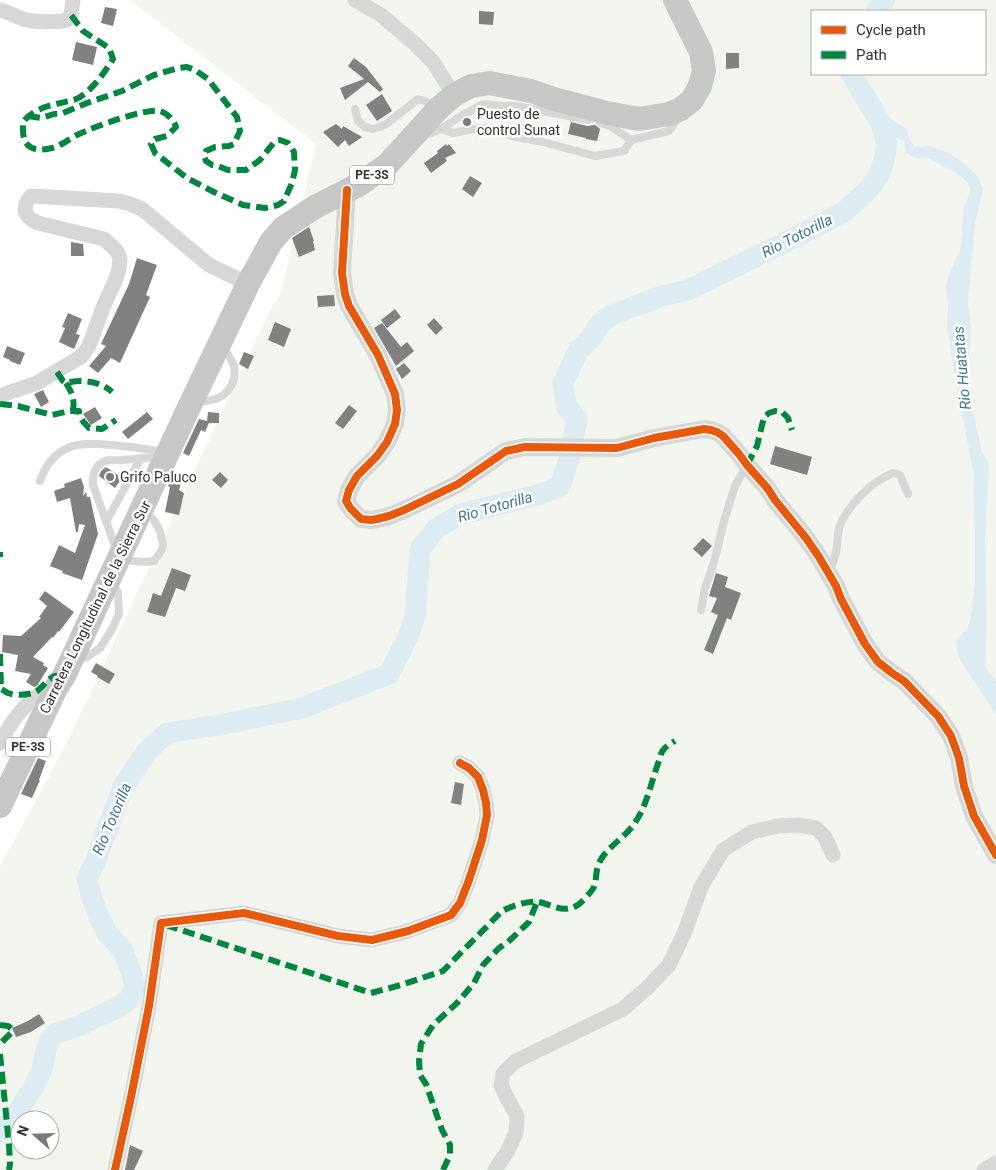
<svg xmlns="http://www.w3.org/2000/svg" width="996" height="1170" viewBox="0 0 996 1170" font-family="Roboto,sans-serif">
<rect width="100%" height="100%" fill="#fff"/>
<!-- green -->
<path fill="#f1f5ed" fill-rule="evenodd" d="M130 0H996V1170H0V867L68 741 269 312 281 293 316 144ZM812 11H985V74H812ZM20 1120H50V1150H20Z"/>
<!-- water -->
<polygon fill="#ddebf3" points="886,116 907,129 909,138 914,146 922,147 929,146 950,154 966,165 979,178 983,189 975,223 968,302 971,328 968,367 970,398 982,452 989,464 985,538 986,619 985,665 989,673 996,681 996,715 958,656 956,640 966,631 970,621 975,582 975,526 973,494 974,475 958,393 947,327 948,304 946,284 951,269 959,253 961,246 964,206 970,194 970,188 967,182 962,177 932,160 926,158 917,158 912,157 906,151 904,142 892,134 887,132"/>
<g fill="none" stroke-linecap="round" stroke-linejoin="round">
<!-- river -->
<g stroke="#ddebf3" stroke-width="21">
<polyline points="876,11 885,0"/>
<polyline points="0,1132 16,1114 36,1083 42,1069 48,1042 55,1034 81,1025 98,1016 113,1010 130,999 135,987 132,974 122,949 107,933 98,914 91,896 87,878 95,863 123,787 147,751 167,733 229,723 302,708 389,674 407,639 415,618 420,549 437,528 461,514 542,494 560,486 569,460 577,419 566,406 563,383 578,351 591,338 600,324 611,315 662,296 688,290 784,243 844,212 869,189 880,173 885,157 887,144 882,125 851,74"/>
</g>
</g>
<!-- building -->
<g fill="#818181">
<polygon points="105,7 117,9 113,26 101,23"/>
<polygon points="479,11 494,12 493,25 479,24"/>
<polygon points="76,42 97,47 93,65 72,60"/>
<polygon points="726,53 739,53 739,68 726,69"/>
<polygon points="354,58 366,67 383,89 380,92 368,82 345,100 340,88 364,79 348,66"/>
<polygon points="382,94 392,111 377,121 366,105"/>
<polygon points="571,122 587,126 595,125 600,129 597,141 586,139 586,138 568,134"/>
<polygon points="336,124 342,129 343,126 362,137 349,146 345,140 338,147 323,132"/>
<polygon points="446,144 447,146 449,144 456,153 445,158 447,161 431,173 424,163 438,153 437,151"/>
<polygon points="470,176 482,183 473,197 462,189"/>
<polygon points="309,227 314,241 313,241 315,250 299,257 292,238"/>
<polygon points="71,242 83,244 84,256 71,256"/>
<polygon points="137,258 157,265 146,295 150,297 120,363 111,358 98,373 89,366 106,346 101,344 129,284"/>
<polygon points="334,295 335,306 318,307 317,296"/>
<polygon points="395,309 401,317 387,328 381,320"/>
<polygon points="68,313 82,319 76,334 80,335 74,349 59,342 65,328 62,327"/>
<polygon points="434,318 443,328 436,335 427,325"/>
<polygon points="275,322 291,329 284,347 268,340"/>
<polygon points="382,323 401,347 407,342 414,351 396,366 374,328"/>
<polygon points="7,346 25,353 20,365 10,361 10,360 3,357"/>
<polygon points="244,352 254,356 248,369 239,364"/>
<polygon points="404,363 411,371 402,379 396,369"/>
<polygon points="43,390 49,402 41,407 34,394"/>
<polygon points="349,405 357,411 343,429 335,423"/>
<polygon points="95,407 102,418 91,425 83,414"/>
<polygon points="147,412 153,419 128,439 122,432"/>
<polygon points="208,412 219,413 219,423 209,423 205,432 201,430 189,456 183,453 199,419 207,421"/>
<polygon points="775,446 812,457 807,475 770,464"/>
<polygon points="106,467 122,478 115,488 99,476 101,471"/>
<polygon points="220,472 228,480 221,488 212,480"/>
<polygon points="173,474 183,477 179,490 184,493 179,515 165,512 170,487 168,486"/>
<polygon points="81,478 84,487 83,496 86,492 87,497 90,497 98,534 82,580 62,573 63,571 50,566 59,545 75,553 85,525 79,524 78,532 76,532 70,498 57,502 54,491 65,487 64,484"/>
<polygon points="703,538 712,546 702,557 693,549"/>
<polygon points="172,568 191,575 185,591 176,588 165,617 147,612 153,593 161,596"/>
<polygon points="716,573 728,577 725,587 741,593 731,620 727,618 713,654 704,650 718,615 711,612 717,598 709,596"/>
<polygon points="45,591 74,612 59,632 58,631 53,638 52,637 33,657 44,663 43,665 48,668 37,686 34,687 26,682 31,674 15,671 18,655 2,652 3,635 21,636 41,618 39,617 47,606 39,599"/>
<polygon points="96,663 115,674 109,684 97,677 98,676 91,672"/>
<polygon points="38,758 46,761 39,780 40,780 32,798 21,794"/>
<polygon points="455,782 464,784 461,805 451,803"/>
<polygon points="39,1014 45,1023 31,1032 16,1037 12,1028 28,1021"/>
<polygon points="130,1145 143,1151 134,1170 125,1170"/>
</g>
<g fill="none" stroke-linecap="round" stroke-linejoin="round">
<!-- service -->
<g stroke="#d7d7d7" stroke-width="8">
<polyline points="355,109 358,121 365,127 373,129 385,125 418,99 425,101 437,107"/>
<polyline points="600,123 610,126 631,140 669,131 678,118"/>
<polyline points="441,129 453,133 474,129 486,128 511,136 543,142 595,156 624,151 631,140"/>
<polyline points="425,134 426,135 441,129 461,116 483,104 503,106 517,106 588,120"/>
<path d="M195 402C202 402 209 401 216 399 229 394 237 380 234 367 232 359 226 352 222 345"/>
<path d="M40 481C45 466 55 453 70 447 79 443 88 444 97 444 120 445 142 448 164 452"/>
<path d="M142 513 153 519 160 531 163 545 162 550 154 561C141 563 131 562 119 557L93 485C92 475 95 465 105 461 110 460 116 460 121 460 134 459 149 459 162 455"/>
<polyline points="106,522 141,458"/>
<path d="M830 570C832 564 835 558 836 552 838 544 837 536 839 528 846 507 872 481 893 473L900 475 908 494"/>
<polyline points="701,610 705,588 714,562 724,521 735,486 747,465"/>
<polyline points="78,659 87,657 100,648 112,629 119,614 118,593 112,582"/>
</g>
<!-- minor -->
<g stroke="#d7d7d7" stroke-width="15">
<polyline points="355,0 381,15 414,43 433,62 454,95"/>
<path d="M0 10C8 12 15 16 23 19 34 22 56 23 67 20L71 15 73 0"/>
<path d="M0 397 5 394 37 383 82 356 89 346 104 305 116 279 119 269 120 258 116 250 104 239 38 223C24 217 21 208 31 196L119 201 130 204 142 209 209 265 236 278 249 282"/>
<path d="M0 743C9 726 19 710 34 698 41 694 49 691 56 688"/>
<polyline points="115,1170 131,1097 149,1006 161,923 244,913 338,936 372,940 408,931 451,915 460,903 469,880 482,840 487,815 486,803 483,790 478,777 469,768 460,763"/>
<polyline points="495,1170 507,1152 516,1133 517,1116 507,1098 501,1085 503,1073 516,1061 623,1009 647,988 669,965 685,931 701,887 723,850 752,832 778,826 798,825 816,828 825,837 833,855"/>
<polyline points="984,1170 996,1163"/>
</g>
<!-- tertiary -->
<polyline stroke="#d7d7d7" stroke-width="18" points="347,190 342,273 345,294 349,306 378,355 395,394 397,410 395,424 387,442 377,456 357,476 349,490 346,501 351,509 361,519 371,520 377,519 389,516 404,510 458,484 506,451 525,447 617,448 654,438 704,429 711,430 717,432 723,436 739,454 747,465 768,489 775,500 806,538 819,557 836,586 841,599 865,644 878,662 892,673 904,681 938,716 951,736 959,758 964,786 974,816 996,855"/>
<!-- trunk -->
<polyline stroke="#c7c7c7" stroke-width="24" points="0,806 56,688 64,676 191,403 249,282 271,242 283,228 315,207 360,184 387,165 439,108 454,95 471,86 489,83 531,91 554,99 607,113 639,119 669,114 681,109 692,100 700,86 704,70 701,52 675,0"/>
<!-- quiet -->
<g stroke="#00873e" stroke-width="6" stroke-dasharray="12 6" stroke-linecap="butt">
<path d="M28 116 41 118 54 114 63 113 87 103 122 91 154 75 179 68 187 67 195 70 208 79 237 117 240 131 234 144 229 146 215 147 206 151 204 156 206 161 212 165 218 166 228 170H246L260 160 275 141 280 140 288 143 294 152 295 170 292 183 284 201 278 205 265 208 243 205 214 192 187 178 155 153 151 144 155 139 167 136 176 127C174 120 167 113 160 111 145 108 94 127 79 134 70 138 61 146 52 148 44 150 32 151 27 144 22 139 23 128 23 122 31 111 48 105 61 103 67 101 74 101 80 97 94 88 104 73 113 59L109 48 83 31 71 15"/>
<path d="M57 372 63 381 66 383C82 379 100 381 112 392"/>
<path d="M66 383C72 393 75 399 73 411"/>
<path d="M0 404 18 406 52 415 69 411H79C79 419 84 422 89 428L102 429 116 420"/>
<polyline points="747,465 757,446 764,417 769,413 775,411 782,412 788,418 792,430"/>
<polyline points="0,552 0,557"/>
<path d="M0 654 1 689C3 690 7 693 8 693 16 696 31 695 37 691 47 684 49 673 64 676"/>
<path d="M166 925 371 993 401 985 443 971 502 911C512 906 529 900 539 902 553 905 562 913 576 906 580 905 592 891 594 887 597 880 595 870 600 861 607 848 621 840 631 828 647 809 651 781 660 758 661 749 668 745 675 741"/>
<polyline points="0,1025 8,1026 12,1029 12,1032 0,1044"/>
<polyline points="0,1054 9,1144 10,1164 9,1170"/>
<polyline points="443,1170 450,1155 450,1145 442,1130 426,1084 420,1075 419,1061 421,1044 433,1025 457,1003 474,983 483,965 499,948 508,942 529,922 537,902"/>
</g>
<defs>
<g id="cycleway">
<polyline points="347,190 342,273 345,294 349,306 378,355 395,394 397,410 395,424 387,442 377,456 357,476 349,490 346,501 351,509 361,519 371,520 377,519 389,516 404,510 458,484 506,451 525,447 617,448 654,438 704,429 711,430 717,432 723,436 739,454 747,465 768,489 775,500 806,538 819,557 836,586 841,599 865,644 878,662 892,673 904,681 938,716 951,736 959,758 964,786 974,816 996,855"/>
<polyline points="115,1170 131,1097 149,1006 161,923 244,913 338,936 372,940 408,931 451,915 460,903 469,880 482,840 487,815 486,803 483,790 478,777 469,768 460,763"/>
</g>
</defs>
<!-- cycleway casing -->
<use href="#cycleway" stroke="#fff" stroke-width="11"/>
<!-- cycleway -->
<use href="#cycleway" stroke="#e8590c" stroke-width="8"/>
</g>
<!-- markers -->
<g fill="#7a7a7a" stroke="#fff" stroke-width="2">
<circle cx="467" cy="122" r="5"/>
<circle cx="110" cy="477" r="5"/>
</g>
<g text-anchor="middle" stroke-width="5" stroke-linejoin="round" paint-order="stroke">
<!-- shield labels -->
<g fill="#fff" stroke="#707070" stroke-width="1">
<rect x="349.5" y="165.5" width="45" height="19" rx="4"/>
<rect x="5.5" y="737.5" width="45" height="19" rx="4"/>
</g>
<g font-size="12" font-weight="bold" fill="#333">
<text x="372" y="179">PE-3S</text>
<text x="28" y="751">PE-3S</text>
</g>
<!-- poi labels -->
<g font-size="14" fill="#333" stroke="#fff" text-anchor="start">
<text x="477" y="119">Puesto de<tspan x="477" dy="16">control Sunat</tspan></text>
<text x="120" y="482">Grifo Paluco</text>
</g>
<!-- street labels -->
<g font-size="14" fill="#333" stroke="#fff">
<text transform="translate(95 607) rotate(-64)" y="5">Carretera Longitudinal de la Sierra Sur</text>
</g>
<!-- water labels -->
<g font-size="15" font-style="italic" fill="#3f7597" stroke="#fff">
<text transform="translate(797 236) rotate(-27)" y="5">Rio Totorilla</text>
<text transform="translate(962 368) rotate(-95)" y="5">Rio Huatatas</text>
<text transform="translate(495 507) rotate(-16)" y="5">Rio Totorilla</text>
<text transform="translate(112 819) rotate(-67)" y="5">Rio Totorilla</text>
</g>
</g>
<!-- legend -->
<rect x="811" y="10" width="175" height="65" fill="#ffffff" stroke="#adadad"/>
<rect x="821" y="26" width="25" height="8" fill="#e8590c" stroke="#adadad"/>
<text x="856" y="35" font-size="15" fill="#333333">Cycle path</text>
<rect x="821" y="51" width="25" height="8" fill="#00873e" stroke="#adadad"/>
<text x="856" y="60" font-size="15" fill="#333333">Path</text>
<!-- north arrow -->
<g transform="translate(35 1135) rotate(290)"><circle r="24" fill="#ffffff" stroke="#adadad"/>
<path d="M0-4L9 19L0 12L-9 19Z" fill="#7a7a7a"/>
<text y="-8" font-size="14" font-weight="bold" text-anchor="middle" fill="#333333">N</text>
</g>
</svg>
